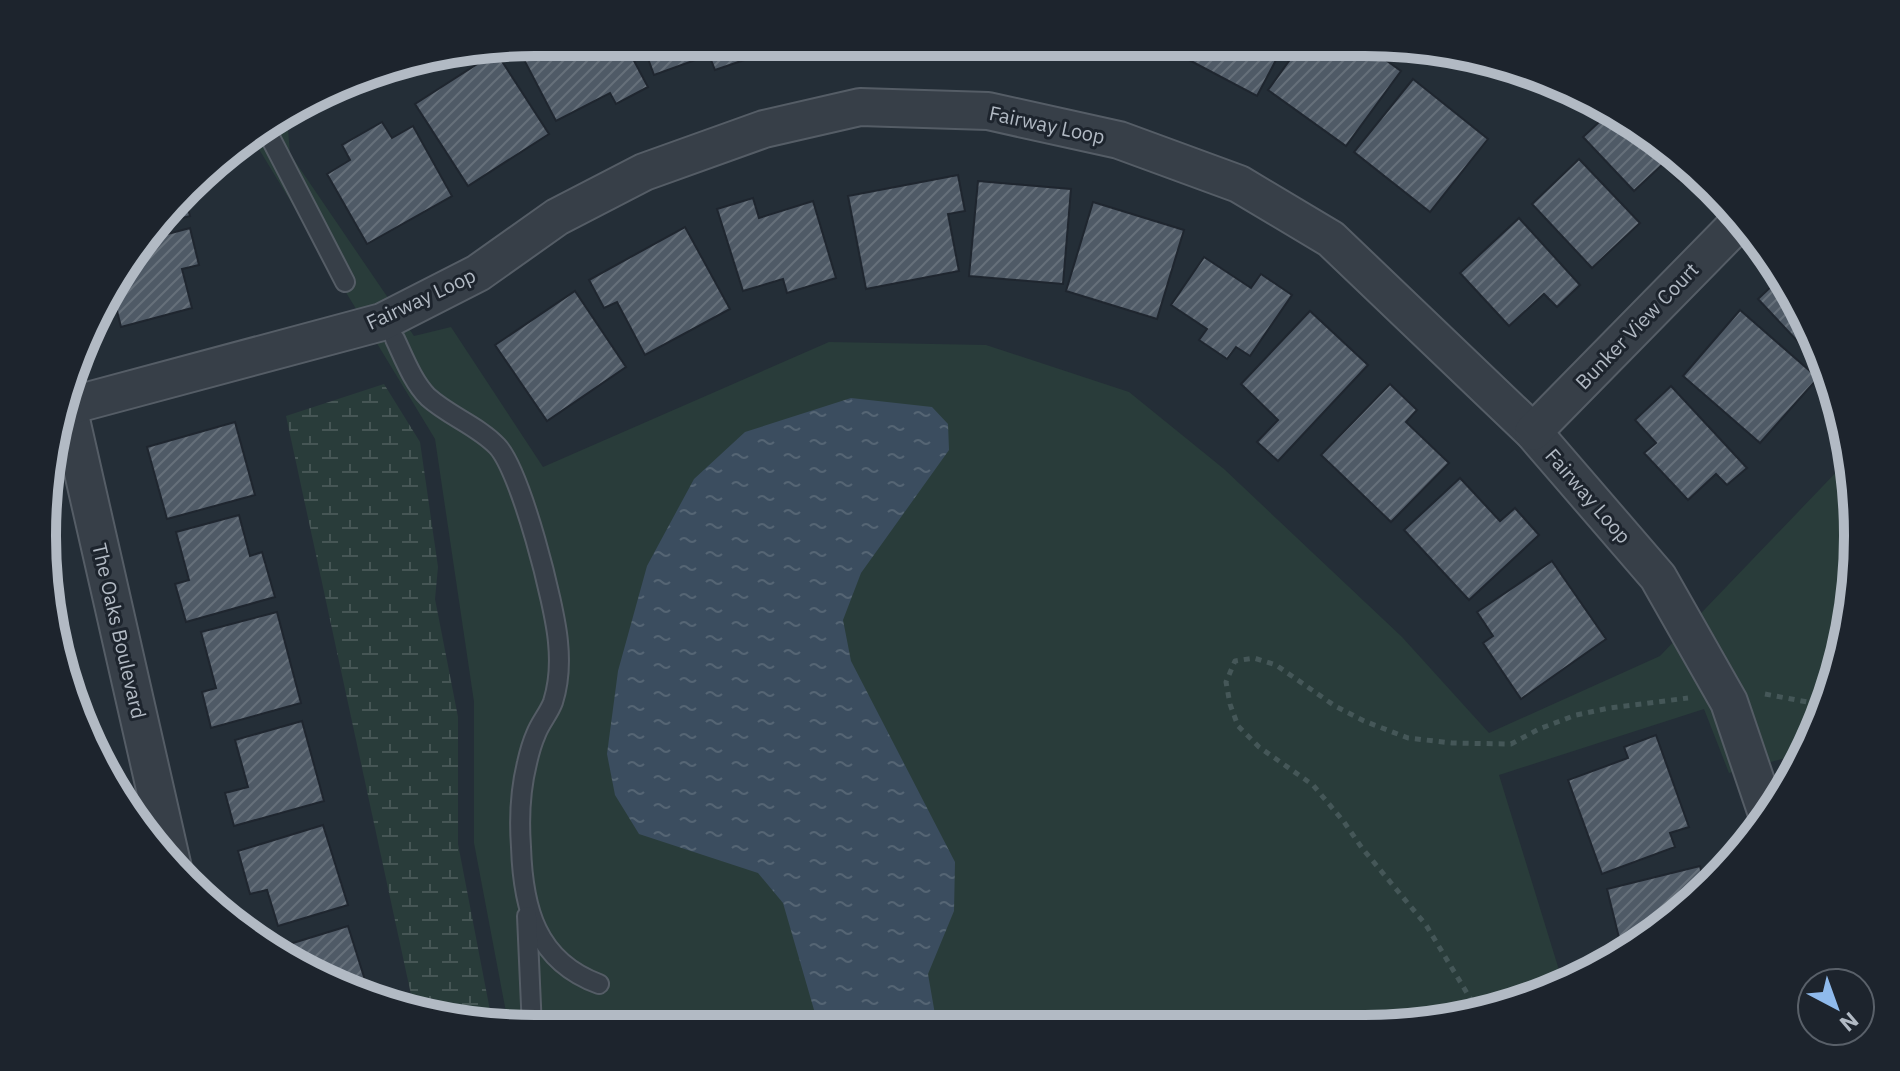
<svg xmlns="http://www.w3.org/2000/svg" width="1900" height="1071" viewBox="0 0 1900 1071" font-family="'IBM Plex Sans',sans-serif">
<defs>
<pattern id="wetland-marsh" width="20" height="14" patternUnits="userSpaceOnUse" patternTransform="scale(2)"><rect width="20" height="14" fill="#293c3a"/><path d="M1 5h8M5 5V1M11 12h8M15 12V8" fill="none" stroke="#465655"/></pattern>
<pattern id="water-ripples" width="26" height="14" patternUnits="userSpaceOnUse" patternTransform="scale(2)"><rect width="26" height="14" fill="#3b4d5f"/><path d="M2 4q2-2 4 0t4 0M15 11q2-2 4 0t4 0" fill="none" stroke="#556574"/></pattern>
<pattern id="building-hatch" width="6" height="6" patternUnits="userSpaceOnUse" patternTransform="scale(2)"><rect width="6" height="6" fill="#4f5a66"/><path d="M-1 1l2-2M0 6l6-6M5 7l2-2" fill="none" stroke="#66707a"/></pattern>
</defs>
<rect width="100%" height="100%" fill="#242e37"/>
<!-- green -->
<g fill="#293c3a">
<polygon points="1489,61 1523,68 1542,77 1530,90"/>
<polygon points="287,116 290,154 414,336 451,327 543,467 829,342 986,345 1129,392 1224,469 1402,637 1489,733 1660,656 1845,463 1854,600 1801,754 1729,773 1704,709 1499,775 1563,983 1524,1003 1428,1025 509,1028 474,843 474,702 435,439 251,136"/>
</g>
<!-- wetland -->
<polygon fill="url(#wetland-marsh)" points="384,384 420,442 438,567 435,599 458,717 458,844 493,1026 415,1013 286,416"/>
<!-- water -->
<polygon fill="url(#water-ripples)" points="851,398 932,407 948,424 949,450 861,573 843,620 851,661 955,862 954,911 928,974 937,1026 819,1027 783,903 758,873 639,834 615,795 607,754 618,671 647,566 694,479 745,432"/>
<!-- building -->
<g fill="url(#building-hatch)" stroke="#1f262f" stroke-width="2">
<polygon points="539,42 624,42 648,87 616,104 610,93 556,121 520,52"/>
<polygon points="642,42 745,42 750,58 715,70 709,55 654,75"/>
<polygon points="1177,43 1285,43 1257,96 1172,51"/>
<polygon points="1302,43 1362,43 1401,71 1346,146 1268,90"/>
<polygon points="496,52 549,134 468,186 415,104"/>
<polygon points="1413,79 1488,139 1430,212 1354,152"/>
<polygon points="1613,109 1686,174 1679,181 1663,164 1634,191 1583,137"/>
<polygon points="382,122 392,138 413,126 452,196 367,244 327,174 350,160 342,145"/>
<polygon points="1579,159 1640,223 1592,268 1532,204"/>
<polygon points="958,175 965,211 948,214 959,271 866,289 848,196"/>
<polygon points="978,181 1071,189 1063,284 969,276"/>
<polygon points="185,197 190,216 160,224"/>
<polygon points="753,198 759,218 813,201 836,278 787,293 783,279 743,291 717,209"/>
<polygon points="1093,202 1184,230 1157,319 1066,291"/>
<polygon points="1519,218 1580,285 1557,307 1544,294 1509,326 1460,273"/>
<polygon points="685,227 730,309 645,355 617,302 604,308 589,280"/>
<polygon points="190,228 199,265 182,269 192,308 121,327 112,291 125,261 145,240"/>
<polygon points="1204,257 1251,288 1261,274 1292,295 1250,356 1236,347 1227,359 1199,340 1207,329 1171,305"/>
<polygon points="1778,280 1818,361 1817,362 1758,299"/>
<polygon points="575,291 626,367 547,421 495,345"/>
<polygon points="1740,310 1818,378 1760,443 1683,376"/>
<polygon points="1310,311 1368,365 1278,461 1257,442 1278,420 1241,384"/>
<polygon points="1390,384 1417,410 1406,422 1449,463 1391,522 1321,455"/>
<polygon points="1671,386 1747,468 1727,485 1716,474 1688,500 1644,453 1656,443 1635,420"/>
<polygon points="235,422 255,495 167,519 147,447"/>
<polygon points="1460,478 1500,521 1515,508 1539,535 1469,600 1404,530"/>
<polygon points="239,515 250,556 262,552 275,597 186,622 175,584 189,580 176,532"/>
<polygon points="1552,561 1606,639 1521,699 1483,643 1493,636 1477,612"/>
<polygon points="277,612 301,703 211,728 202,692 216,688 201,632"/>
<polygon points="302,721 324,801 234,826 225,793 248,787 235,740"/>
<polygon points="1656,735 1689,827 1670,833 1675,847 1602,874 1568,780 1628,758 1624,747"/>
<polygon points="323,825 348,905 278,926 267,890 250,894 238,851"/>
<polygon points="1700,866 1706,890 1638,946 1623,954 1607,889"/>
<polygon points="348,926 370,996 288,963 284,959 280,947"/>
</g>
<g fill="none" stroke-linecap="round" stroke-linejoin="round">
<defs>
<g id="lane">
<polyline points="268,127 271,139 345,282"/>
<path d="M395 339C404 358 413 382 428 397 449 416 478 426 497 446 521 471 555 605 558 642 560 662 559 683 553 702 549 713 540 723 536 734 532 743 529 754 527 763 520 791 519 819 521 847 523 908 536 961 599 984"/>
<polyline points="527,916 532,1028"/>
</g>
<g id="street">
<polyline points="65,393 173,868"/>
<polyline points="69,406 382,322 478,273 557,217 644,172 764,129 860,107 988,111 1119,140 1239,184 1331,239 1533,432 1658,577 1729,702 1767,814"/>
<polyline points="1533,432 1740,221"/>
</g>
</defs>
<!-- lane casing -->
<use href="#lane" stroke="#555d66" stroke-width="22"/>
<!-- street casing -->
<use href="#street" stroke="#555d66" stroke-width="40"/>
<!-- path -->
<g stroke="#455758" stroke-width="5" stroke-dasharray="6 6" stroke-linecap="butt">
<polyline points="1765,694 1818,704"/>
<polyline points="1479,1013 1426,925 1362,848 1344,822 1313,785 1259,747 1238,726 1230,704 1226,682 1235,661 1254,658 1276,665 1335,706 1364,721 1408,738 1452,743 1511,744 1539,729 1576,715 1609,708 1688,698"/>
</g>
<!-- lane -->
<use href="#lane" stroke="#373f48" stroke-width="18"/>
<!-- street -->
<use href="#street" stroke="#373f48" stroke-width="36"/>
</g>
<g text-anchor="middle" stroke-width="6" stroke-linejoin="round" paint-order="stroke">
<!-- street labels -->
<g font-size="20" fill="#b2bac4" stroke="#1d242d">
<text transform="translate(1047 125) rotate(12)" y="7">Fairway Loop</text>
<text transform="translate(421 299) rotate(-25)" y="7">Fairway Loop</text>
<text transform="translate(1637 326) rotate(-46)" y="7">Bunker View Court</text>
<text transform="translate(1588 496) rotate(49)" y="7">Fairway Loop</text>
<text transform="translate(119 631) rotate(77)" y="7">The Oaks Boulevard</text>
</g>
</g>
<!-- crop -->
<path d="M0 0H1900V1071H0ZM535 56H1365A479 479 0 0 1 1844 535V536A479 479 0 0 1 1365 1015H535A479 479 0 0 1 56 536V535A479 479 0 0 1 535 56Z" fill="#1d242d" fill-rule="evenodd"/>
<path fill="none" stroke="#b2bac4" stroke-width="10" d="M535 56H1365A479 479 0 0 1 1844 535V536A479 479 0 0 1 1365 1015H535A479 479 0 0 1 56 536V535A479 479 0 0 1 535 56Z"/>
<!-- north arrow -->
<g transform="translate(1836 1007) rotate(139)"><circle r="38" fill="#1d242d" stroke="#596069" stroke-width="2"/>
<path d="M0-6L14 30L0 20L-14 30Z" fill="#8fbaec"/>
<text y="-12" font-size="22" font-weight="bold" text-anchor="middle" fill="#b2bac4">N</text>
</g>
</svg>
